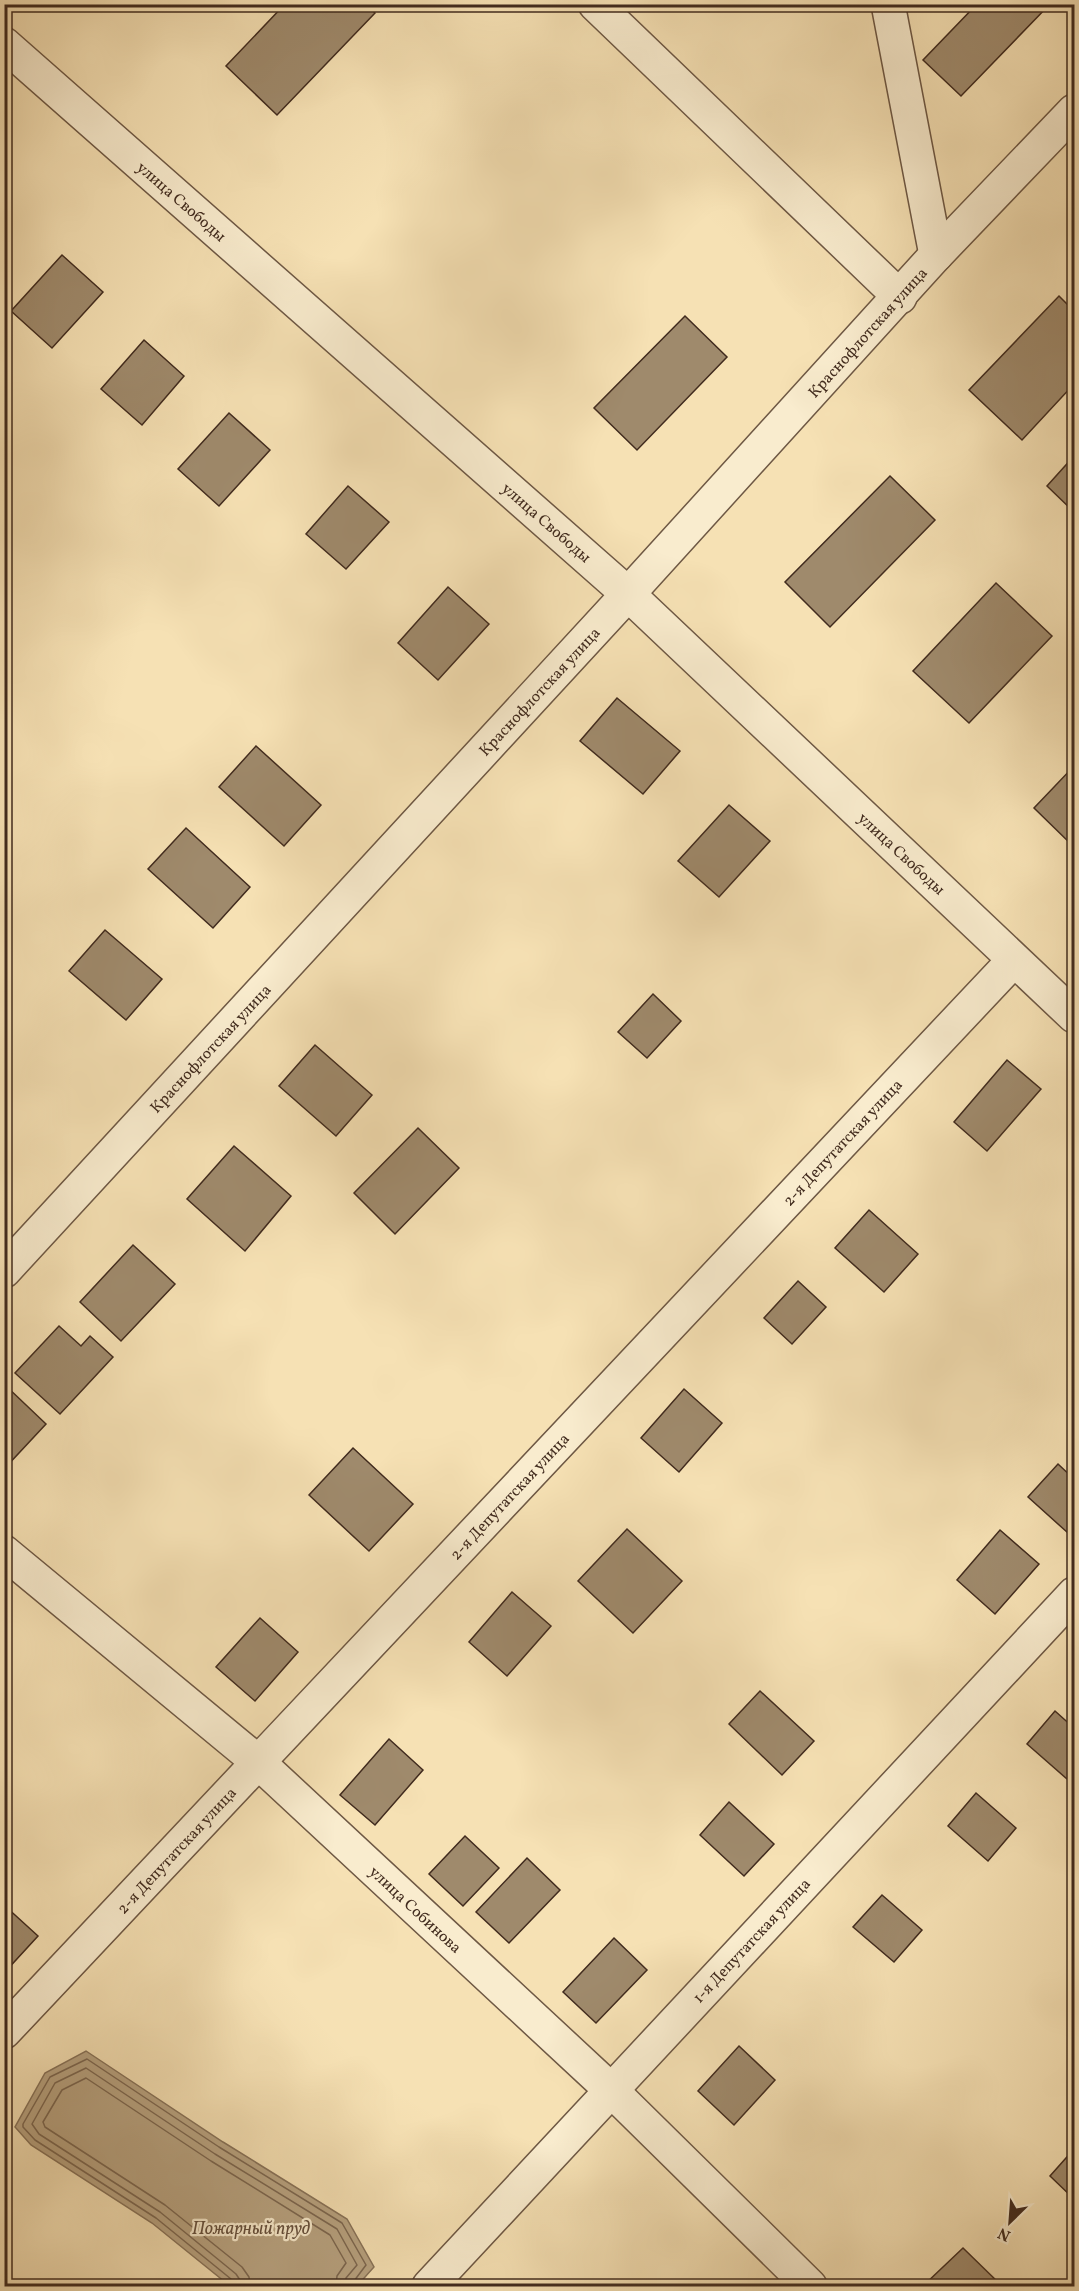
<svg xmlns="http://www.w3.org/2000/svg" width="1079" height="2291" viewBox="0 0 1079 2291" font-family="Vollkorn,serif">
<rect width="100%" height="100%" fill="#f6e1b4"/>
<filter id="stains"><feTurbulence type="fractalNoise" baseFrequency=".00333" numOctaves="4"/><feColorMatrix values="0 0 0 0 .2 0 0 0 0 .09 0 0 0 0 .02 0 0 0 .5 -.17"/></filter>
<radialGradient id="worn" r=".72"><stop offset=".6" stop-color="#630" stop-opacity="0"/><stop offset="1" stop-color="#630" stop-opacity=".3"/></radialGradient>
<!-- water -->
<polygon fill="#b8a381" stroke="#887359" stroke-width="1.5" points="86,2051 223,2142 347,2219 374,2267 357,2286 230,2286 152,2223 31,2145 15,2127 45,2073"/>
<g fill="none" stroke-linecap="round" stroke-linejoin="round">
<!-- shore -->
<g stroke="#7c6750" stroke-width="1.5">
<polyline points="233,2286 231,2279 156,2218 35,2140 23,2127 23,2124 50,2077 87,2059 219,2147 342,2223 366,2265 354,2281 353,2286"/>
<polyline points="241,2286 240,2280 236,2274 160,2212 39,2134 32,2124 55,2083 86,2068 215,2154 337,2229 357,2265 346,2278 345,2286"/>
<polyline points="250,2286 249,2277 242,2267 165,2205 45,2127 43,2122 62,2090 86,2078 211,2161 330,2235 346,2263 337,2276 336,2286"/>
</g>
</g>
<!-- building -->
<g fill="#9f8a6c" stroke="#412b1e" stroke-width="1.5">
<polygon points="285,4 366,4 375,13 277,115 226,66"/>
<polygon points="977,4 1050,4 961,96 923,60"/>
<polygon points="62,255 103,292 52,348 11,311"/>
<polygon points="1059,296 1074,311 1074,384 1022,440 969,390"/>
<polygon points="685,316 727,357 637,450 594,408"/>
<polygon points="144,340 184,376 142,425 101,389"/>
<polygon points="229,413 270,450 219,506 178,469"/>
<polygon points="1074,456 1074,512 1047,486"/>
<polygon points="890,476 935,520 830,627 785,582"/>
<polygon points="348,486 389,522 346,569 306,534"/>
<polygon points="996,583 1052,636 969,723 913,671"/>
<polygon points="448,587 489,624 438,680 398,643"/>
<polygon points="617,698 680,751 643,794 580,741"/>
<polygon points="256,746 321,805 284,846 219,787"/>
<polygon points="1074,766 1074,847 1034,808"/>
<polygon points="729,805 770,841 719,897 678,861"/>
<polygon points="186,828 250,887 213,928 148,869"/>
<polygon points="105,930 162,979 126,1020 69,971"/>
<polygon points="653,994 681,1021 647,1058 618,1032"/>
<polygon points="315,1045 372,1095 336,1136 279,1086"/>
<polygon points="1007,1060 1041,1089 987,1151 954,1122"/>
<polygon points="418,1128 459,1168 395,1234 354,1193"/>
<polygon points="234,1146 291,1196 245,1251 187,1199"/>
<polygon points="1074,1178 1074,1190 1068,1185"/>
<polygon points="869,1210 918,1254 884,1292 835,1248"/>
<polygon points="133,1245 175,1284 121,1341 80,1302"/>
<polygon points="798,1281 826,1307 792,1344 764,1318"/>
<polygon points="59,1326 81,1346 90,1336 113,1357 60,1414 15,1373"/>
<polygon points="5,1385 46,1424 4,1469 4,1385"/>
<polygon points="684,1389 722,1423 679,1472 641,1438"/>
<polygon points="353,1448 413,1504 369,1551 309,1495"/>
<polygon points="1058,1464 1074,1479 1074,1525 1068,1533 1028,1497"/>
<polygon points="627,1529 682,1581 633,1633 578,1581"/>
<polygon points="1000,1530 1039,1564 995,1614 957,1580"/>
<polygon points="512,1592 551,1626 507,1676 469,1642"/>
<polygon points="260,1618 298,1652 255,1701 216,1667"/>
<polygon points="760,1691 814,1741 782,1775 729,1724"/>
<polygon points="1055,1711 1074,1728 1074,1770 1067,1779 1027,1744"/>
<polygon points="389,1739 423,1770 375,1825 340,1795"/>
<polygon points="976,1793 1016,1828 988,1861 948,1826"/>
<polygon points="729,1802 774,1844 744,1876 700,1835"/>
<polygon points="465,1836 499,1868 463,1906 429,1874"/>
<polygon points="527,1858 560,1890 509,1943 476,1912"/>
<polygon points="882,1895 922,1930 894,1962 853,1927"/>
<polygon points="4,1905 38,1936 4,1973"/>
<polygon points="614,1938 647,1970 596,2023 563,1992"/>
<polygon points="739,2046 775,2080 734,2125 698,2091"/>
<polygon points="1074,2149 1074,2199 1050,2176"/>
<polygon points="963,2248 1002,2286 923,2286"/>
</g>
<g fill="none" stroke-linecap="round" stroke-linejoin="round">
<defs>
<g id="minor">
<polyline points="595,4 900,297"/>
<polyline points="888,4 936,255"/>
<polyline points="4,44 628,594 1074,1016"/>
<polyline points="4,1271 628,594 936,255 1074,111"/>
<polyline points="4,1552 258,1762 611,2090 810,2286"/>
<polyline points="4,2032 1014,960"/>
<polyline points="429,2286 1074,1594"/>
</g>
</defs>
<!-- minor casing -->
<use href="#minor" stroke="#6e5844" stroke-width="36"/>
<!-- minor -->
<use href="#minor" stroke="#f9ecce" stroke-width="33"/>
</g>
<g text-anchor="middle" stroke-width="4.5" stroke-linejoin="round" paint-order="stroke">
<!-- street labels -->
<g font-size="16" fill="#412b1e" stroke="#f9ecce">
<text transform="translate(182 201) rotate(41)" y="6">улица Свободы</text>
<text transform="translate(867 332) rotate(-48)" y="6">Краснофлотская улица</text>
<text transform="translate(547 522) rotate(41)" y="6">улица Свободы</text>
<text transform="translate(539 691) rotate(-47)" y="6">Краснофлотская улица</text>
<text transform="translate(902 853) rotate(43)" y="6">улица Свободы</text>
<text transform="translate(210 1048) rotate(-47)" y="6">Краснофлотская улица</text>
<text transform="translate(842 1142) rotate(-47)" y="6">2-я Депутатская улица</text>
<text transform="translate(509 1496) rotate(-47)" y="6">2-я Депутатская улица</text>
<text transform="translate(176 1850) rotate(-47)" y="6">2-я Депутатская улица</text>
<text transform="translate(416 1909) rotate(43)" y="6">улица Собинова</text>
<text transform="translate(751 1940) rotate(-47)" y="6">1-я Депутатская улица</text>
</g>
<!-- water labels -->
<g font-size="18" font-style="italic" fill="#654f3c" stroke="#f9ecce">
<text x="251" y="2234">Пожарный пруд</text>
</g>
</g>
<!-- margin -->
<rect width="1079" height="2291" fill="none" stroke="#f6e1b4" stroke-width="24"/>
<rect x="6" y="6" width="1067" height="2279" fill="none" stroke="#412b1e" stroke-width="3"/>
<rect x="12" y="12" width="1055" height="2267" fill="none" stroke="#412b1e" stroke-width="1.5"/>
<!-- north arrow -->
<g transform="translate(1010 2222) rotate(205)" stroke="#f9ecce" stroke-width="4.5" paint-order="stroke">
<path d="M0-4.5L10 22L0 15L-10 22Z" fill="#412b1e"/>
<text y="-9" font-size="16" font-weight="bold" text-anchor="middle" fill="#412b1e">N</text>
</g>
<rect width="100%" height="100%" filter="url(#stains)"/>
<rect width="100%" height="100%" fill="url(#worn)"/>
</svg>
